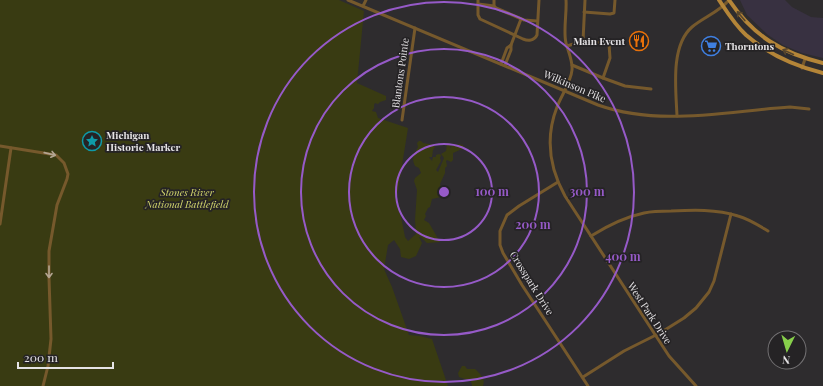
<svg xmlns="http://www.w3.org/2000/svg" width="823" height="386" viewBox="0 0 823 386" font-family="'Playfair Display',serif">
<rect width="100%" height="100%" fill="#2e2c2e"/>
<!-- commercial -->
<polygon fill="#383141" points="740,0 785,0 792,7 811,17 823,18 823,58 802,53 783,45 768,35 747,15"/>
<!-- green -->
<g fill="#393b12">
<path d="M0 0H339L364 11 357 83 386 96V100L380 102 378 104 375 103 374 105V108L372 111 376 112 378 118 408 128 396 203 401 217 405 237 408 241 416 234 415 220 417 190 414 181 415 178 421 173 419 168 415 166C411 158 414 154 418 147L417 143 419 141H421L423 143 434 145 435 147 433 150 432 157H429L432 161 433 157H436V155L439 154 441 155 440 158 441 161 436 170 438 172 444 158 441 154 446 151 447 143 451 144 450 148 453 145 456 146 459 144 463 145 464 148 453 153V160L451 162 447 160 446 161 447 166 445 168V173L440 184 443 192 441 197 432 199 430 207 428 208 425 214 426 216 424 220 429 223 440 242 427 243 421 237H419L422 243 416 256 409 259 401 257 400 249 394 240 388 245 384 269 392 287 409 335 420 336 432 339 448 386H0Z"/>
<path d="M462 366H465L467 369H475C480 374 486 378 483 386H472L471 381 459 377 458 373Z"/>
</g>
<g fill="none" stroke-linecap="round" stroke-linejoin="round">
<!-- minor -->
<g stroke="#76592c" stroke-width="3">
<path d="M348 0 598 105C660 127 727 111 790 107L809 109"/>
<path d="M478 0V15L480 19 523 39C528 41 534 41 537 35L539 0"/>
<polyline points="494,0 494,6 496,8 524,20 537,21"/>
<path d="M566 0C567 13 563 31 566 43 568 51 573 61 572 70 571 82 561 96 557 107 545 138 549 167 565 196L669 356 696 386"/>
<polyline points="478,4 494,6"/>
<polyline points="363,6 366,0"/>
<polyline points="584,12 610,14 614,13 615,0"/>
<polyline points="511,45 521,19"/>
<polyline points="567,46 583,41 585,0"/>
<polyline points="501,64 507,48 511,45 511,50 505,65"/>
<polyline points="572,65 603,78 610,58 609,44 583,41"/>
<polyline points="802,68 805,59"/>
<polyline points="603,78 625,86 651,89"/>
<path d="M677 116C676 90 670 46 692 27 704 17 719 12 729 0"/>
<polyline points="402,120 415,28"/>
<polyline points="0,146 56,155 64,163 68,174 67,179 57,205 49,251 49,278 51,339 48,366 43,386"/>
<polyline points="558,182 519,206 507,215 500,231 500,245 503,253 522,285 588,386"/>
<polyline points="0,224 11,148"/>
<path d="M591 236C607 226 625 217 644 213 653 211 662 211 671 211 693 210 716 209 738 216 749 219 758 225 768 231"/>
<polyline points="583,377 624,351 660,333 684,318 696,308 709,292 714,281 731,214"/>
</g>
<!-- major -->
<g stroke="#b48538" stroke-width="4">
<path d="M719 0C727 12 735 25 746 35 768 54 794 66 823 73"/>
<path d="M729 0C753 36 782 53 823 63"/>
</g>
</g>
<!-- one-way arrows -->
<defs><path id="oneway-shaft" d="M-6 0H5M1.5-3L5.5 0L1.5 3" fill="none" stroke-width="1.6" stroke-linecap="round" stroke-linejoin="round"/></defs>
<g stroke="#57452c">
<use href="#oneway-shaft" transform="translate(741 16) rotate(-130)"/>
<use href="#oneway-shaft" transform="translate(788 52) rotate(-155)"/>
</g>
<g stroke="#b3a592">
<use href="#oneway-shaft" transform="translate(50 154) rotate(13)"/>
<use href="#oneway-shaft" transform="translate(49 272) rotate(90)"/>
</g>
<!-- distance rings -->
<g fill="none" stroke="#965ac8" stroke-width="2">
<circle cx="444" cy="192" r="48"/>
<circle cx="444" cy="192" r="95"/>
<circle cx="444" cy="192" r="143"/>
<circle cx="444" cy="192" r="190"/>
</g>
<!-- icons -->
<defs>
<symbol id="restaurant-ring" viewBox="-11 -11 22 22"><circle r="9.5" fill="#252325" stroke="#e8710a" stroke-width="1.5"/><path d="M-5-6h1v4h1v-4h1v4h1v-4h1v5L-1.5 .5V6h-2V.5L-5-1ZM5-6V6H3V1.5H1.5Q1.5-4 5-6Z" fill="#e8710a"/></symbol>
<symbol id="supermarket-ring" viewBox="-11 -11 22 22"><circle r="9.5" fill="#252325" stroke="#3f7fe0" stroke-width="1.5"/><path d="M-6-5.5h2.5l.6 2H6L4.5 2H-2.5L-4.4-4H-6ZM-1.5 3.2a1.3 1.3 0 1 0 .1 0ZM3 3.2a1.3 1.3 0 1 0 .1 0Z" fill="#3f7fe0"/></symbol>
<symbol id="sight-ring" viewBox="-11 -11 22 22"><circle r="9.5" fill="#252325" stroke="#0f9aa8" stroke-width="1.5"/><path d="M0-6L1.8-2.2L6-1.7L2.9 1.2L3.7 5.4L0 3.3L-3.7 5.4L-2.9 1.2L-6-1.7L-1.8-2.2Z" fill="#0f9aa8"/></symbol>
</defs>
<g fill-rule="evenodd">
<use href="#restaurant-ring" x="628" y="30" width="22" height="22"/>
<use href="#supermarket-ring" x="700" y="35" width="22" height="22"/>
<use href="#sight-ring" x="81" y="130" width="22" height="22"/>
</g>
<g text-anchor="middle" stroke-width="3.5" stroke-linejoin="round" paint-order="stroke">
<!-- poi labels -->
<g font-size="10" font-weight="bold" fill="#e5e3e5" stroke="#252325" text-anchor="start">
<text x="625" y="45" text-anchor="end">Main Event</text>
<text x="725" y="50">Thorntons</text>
<text x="106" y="139">Michigan<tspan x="106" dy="12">Historic Marker</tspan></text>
</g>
<!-- street labels -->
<g font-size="10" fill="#e5e3e5" stroke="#252325">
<text transform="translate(400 73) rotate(-82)" y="4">Blantons Pointe</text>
<text transform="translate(575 86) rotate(23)" y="4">Wilkinson Pike</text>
<text transform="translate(532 283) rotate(58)" y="4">Crosspark Drive</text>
<text transform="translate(650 313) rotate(57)" y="4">West Park Drive</text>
</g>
<!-- park labels -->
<g font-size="10" font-style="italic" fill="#d2d66b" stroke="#252325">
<text x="187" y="196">Stones River<tspan x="187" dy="12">National Battlefield</tspan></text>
</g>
</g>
<circle cx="444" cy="192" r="6" fill="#965ac8" stroke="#252325" stroke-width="2"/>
<g font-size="12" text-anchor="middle" font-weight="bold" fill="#965ac8" stroke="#252325" stroke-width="3.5" stroke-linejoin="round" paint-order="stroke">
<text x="492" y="196">100 m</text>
<text x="587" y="196">300 m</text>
<text x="533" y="229">200 m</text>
<text x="623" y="261">400 m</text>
</g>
<!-- north arrow -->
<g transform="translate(787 350) rotate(185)"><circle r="19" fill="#252325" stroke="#727072"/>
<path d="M0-3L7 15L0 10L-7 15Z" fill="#87cf4b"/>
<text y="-6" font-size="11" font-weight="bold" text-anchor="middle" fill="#e5e3e5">N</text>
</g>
<!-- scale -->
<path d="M18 362v6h95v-6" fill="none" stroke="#e5e3e5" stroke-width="2"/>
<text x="24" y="362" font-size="12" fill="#e5e3e5" stroke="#252325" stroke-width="3" paint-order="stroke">200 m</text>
</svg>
